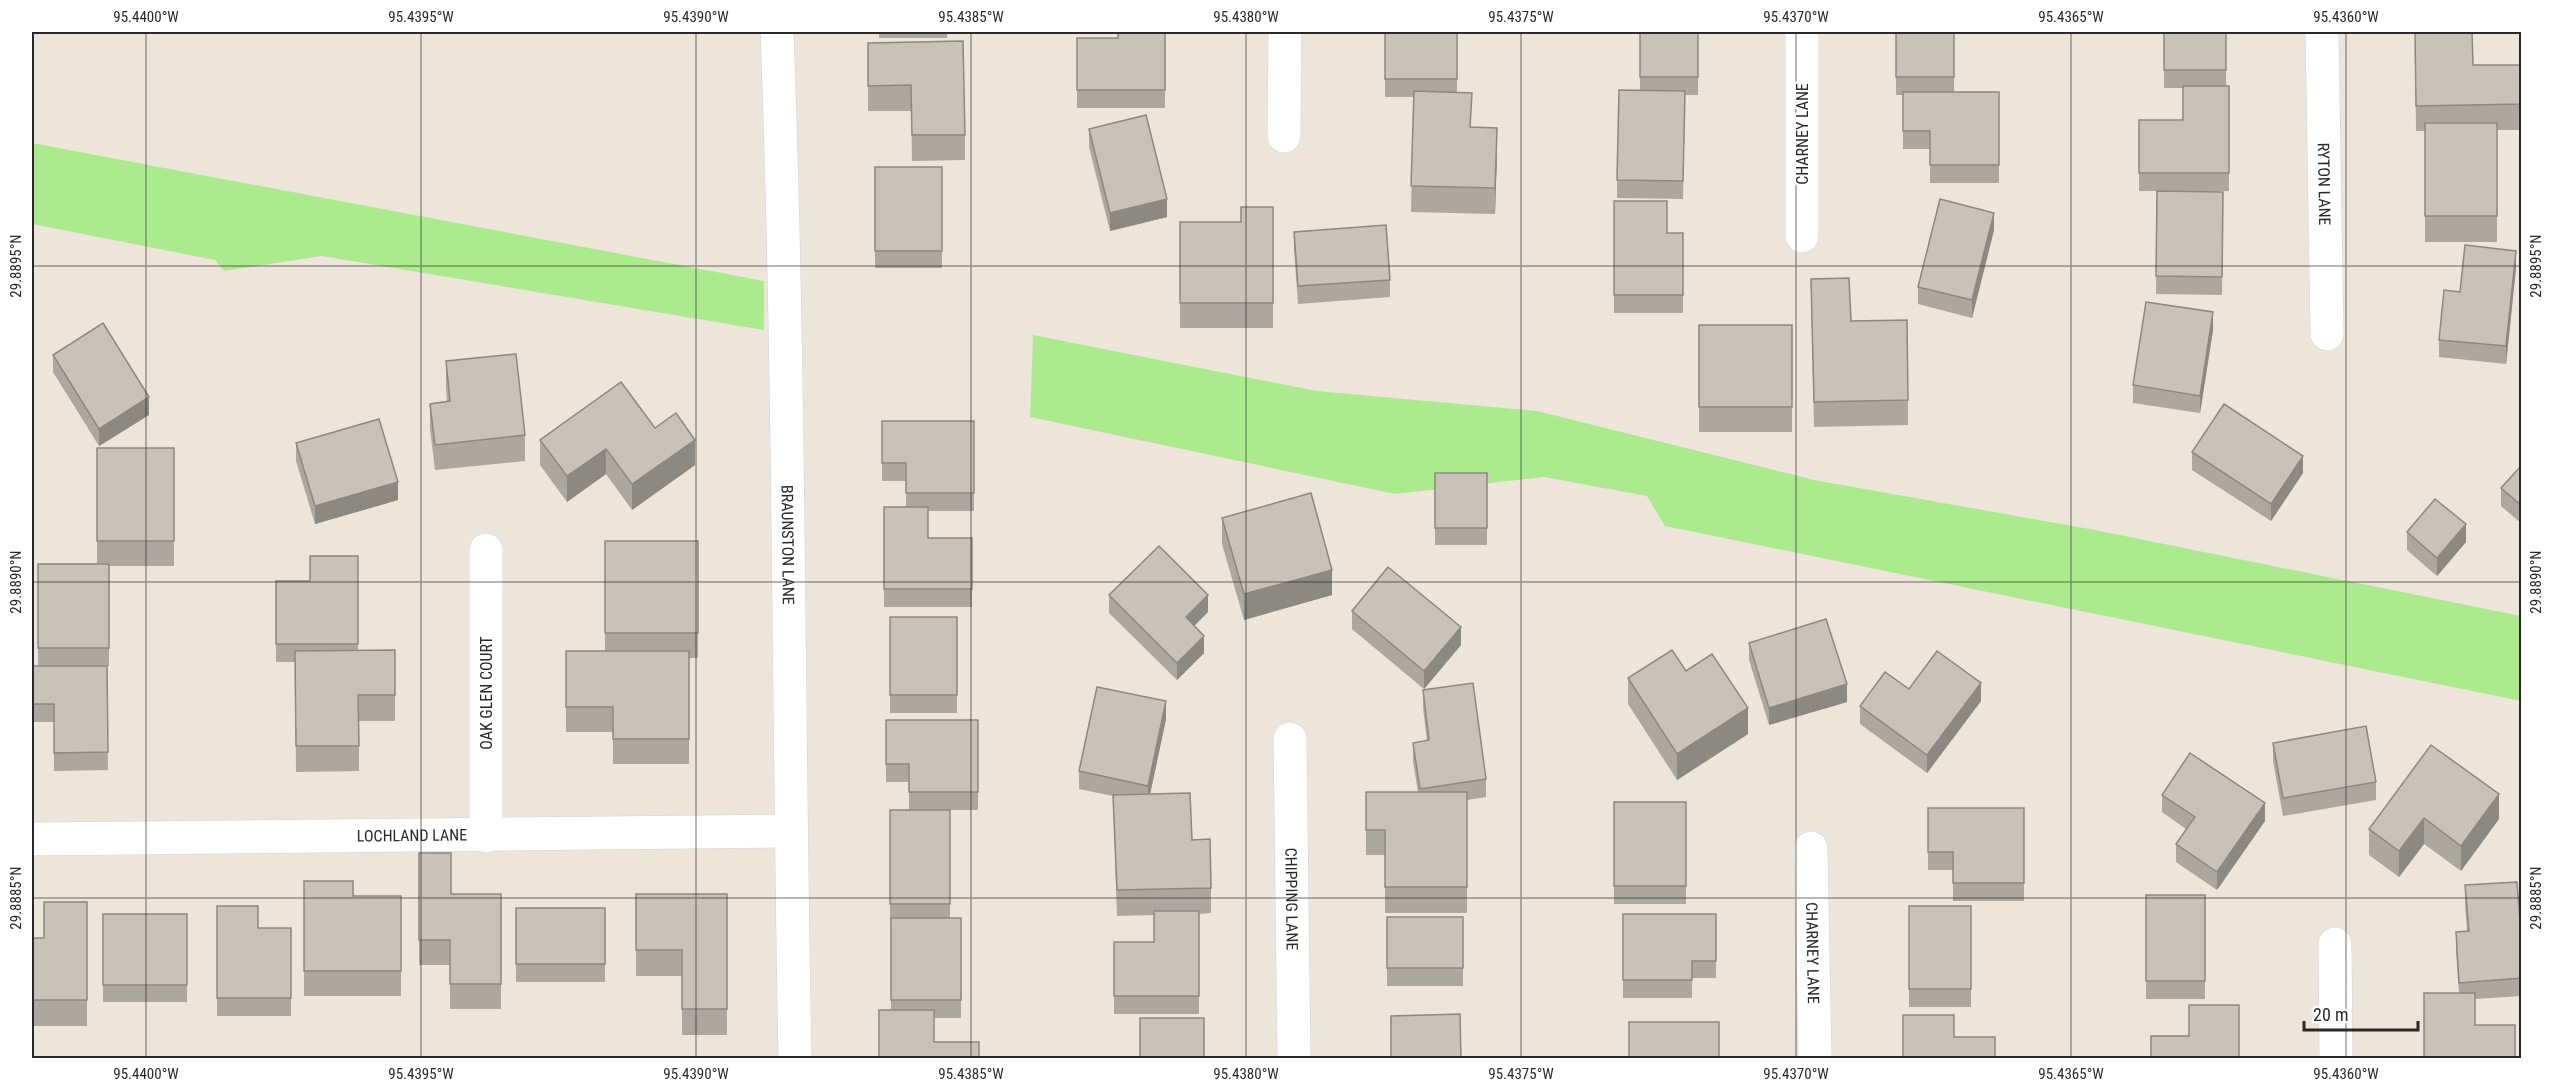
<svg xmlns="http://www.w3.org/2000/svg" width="2553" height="1090" viewBox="0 0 2553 1090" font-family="'Roboto Condensed',sans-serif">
<rect width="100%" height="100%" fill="#ede5d9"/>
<!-- green -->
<g fill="#abeb8e">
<polygon points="32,143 764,281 764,330 322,256 224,271 215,260 32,224"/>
<polygon points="1033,335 1317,391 1537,411 1814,480 2095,530 2521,616 2521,701 1665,526 1647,496 1544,477 1395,494 1030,417"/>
</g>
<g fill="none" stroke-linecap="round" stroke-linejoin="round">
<defs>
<g id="minor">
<path id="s1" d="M777 32C790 374 788 716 795 1058"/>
<path id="s2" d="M2322 32 2327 334"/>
<polyline points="1284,136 1285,32"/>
<polyline points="1802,236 1802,32"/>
<polyline points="486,550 486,836"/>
<path id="s3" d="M1290 739 1294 1058"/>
<path id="s4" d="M32 839 791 831"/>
<path id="s5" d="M1811 848 1815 1058"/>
<polyline points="2335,944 2336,1058"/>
</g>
</defs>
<!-- minor casing -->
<use href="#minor" stroke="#ced1e4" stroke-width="34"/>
<!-- minor -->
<use href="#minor" stroke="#fff" stroke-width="33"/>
</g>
<!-- wall -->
<g fill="#aca79f">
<rect x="879" y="32" width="68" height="6"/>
<polygon points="1165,32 1165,108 1077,108 1077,38 1118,38"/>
<polygon points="1385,32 1457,32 1457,92 1471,127 1497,153 1495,214 1411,212 1414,97 1385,97"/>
<polygon points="1640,32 1698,32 1698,95 1685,95 1683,199 1617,198 1617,180 1640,91"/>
<polygon points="1896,32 1954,32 1954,92 1999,92 1999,183 1930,183 1930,149 1903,149 1903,95 1896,95"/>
<polygon points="2164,32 2226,32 2226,86 2229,86 2229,191 2162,191 2223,192 2222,295 2156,294 2157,191 2139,191 2139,120 2183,120 2183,88 2164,88"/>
<polygon points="2415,32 2473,65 2522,65 2522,130 2497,130 2497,242 2425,242 2425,131 2416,131"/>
<polygon points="868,43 965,135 965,160 912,161 911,111 868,111"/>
<polygon points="1089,129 1167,217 1110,231 1089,147"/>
<rect x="875" y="167" width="67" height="101"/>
<polygon points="1614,201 1667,233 1683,233 1683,313 1614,313"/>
<polygon points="1273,207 1273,328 1180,328 1180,222 1241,222"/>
<polygon points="1994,230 1972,318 1918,304 1918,287"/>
<polygon points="1294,232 1390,280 1390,297 1298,304 1294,249"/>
<polygon points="2516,268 2506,364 2439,357 2439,340 2460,292"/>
<polygon points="1811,279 1851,321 1908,400 1908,425 1814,427"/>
<rect x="1699" y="325" width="93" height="107"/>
<polygon points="2213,330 2200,413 2133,403 2133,385"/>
<polygon points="53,355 149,415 99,446 53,372"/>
<polygon points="446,361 525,435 525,461 435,470 430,429 430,404 447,402 446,387"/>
<polygon points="882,421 974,421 974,511 928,511 928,538 972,538 972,607 884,607 884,507 906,507 906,481 882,481"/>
<polygon points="655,428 695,465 632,510 606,474 567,502 540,465 540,440"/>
<polygon points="296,443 398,500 315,524 296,461"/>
<polygon points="97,448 174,448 174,566 109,566 109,666 107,666 108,770 54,771 54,722 32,722 32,666 38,666 38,564 97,564"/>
<polygon points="2192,452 2303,473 2271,521 2192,470"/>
<polygon points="2522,465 2522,524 2501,506 2501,488"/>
<rect x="1435" y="473" width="52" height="72"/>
<polygon points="1222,518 1332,595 1244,620 1222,544"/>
<polygon points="2407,532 2466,542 2437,576 2407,550"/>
<polygon points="605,541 698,541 698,658 689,658 689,764 613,764 613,732 566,732 566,651 605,651"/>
<polygon points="358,556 358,650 395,650 395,721 359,721 359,771 296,772 295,662 276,662 276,581 310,581"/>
<polygon points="1109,595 1208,612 1194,626 1204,653 1177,680 1109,613"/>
<polygon points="1352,611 1461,645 1424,689 1352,629"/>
<rect x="890" y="617" width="67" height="96"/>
<polygon points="1749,643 1847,702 1769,725 1749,660"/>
<polygon points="1686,671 1748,734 1677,780 1628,704 1628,678"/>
<polygon points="1423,690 1486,779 1486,797 1467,800 1467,913 1385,913 1385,855 1366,855 1366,792 1418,792 1413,761 1413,743 1427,741 1423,708"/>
<polygon points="1981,701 1927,773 1860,724 1860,706"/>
<polygon points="1166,719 1150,794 1192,840 1211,888 1211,913 1199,914 1199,1014 1114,1014 1114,942 1154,942 1154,915 1117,916 1113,796 1079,789 1079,771"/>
<polygon points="886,720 978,720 978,810 950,810 950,918 961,918 961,1018 934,1018 879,1059 891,1010 891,922 890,922 890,810 909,810 909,782 886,782"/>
<polygon points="2273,743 2376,782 2376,800 2283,816 2273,761"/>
<polygon points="2431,745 2499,819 2461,871 2424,844 2399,877 2369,855 2369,829"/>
<polygon points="2162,795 2265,821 2217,890 2176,862 2176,844 2186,829 2162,812"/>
<rect x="1614" y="802" width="72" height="102"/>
<polygon points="1928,808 2024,808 2024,901 1953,901 1953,870 1928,870"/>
<polygon points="419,853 451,894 501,894 501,1009 450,1009 450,965 419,965"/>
<polygon points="304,881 353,896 401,896 401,996 304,996"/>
<polygon points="2465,885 2522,946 2522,996 2475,999 2459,993 2456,950 2456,932 2467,931 2465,903"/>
<polygon points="636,894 727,894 727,1035 682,1035 682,976 636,976"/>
<rect x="2146" y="895" width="59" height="104"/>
<polygon points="87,902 87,1026 32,1026 32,938 44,938"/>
<polygon points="217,906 258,928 291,928 291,1016 217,1016"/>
<rect x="1909" y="906" width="62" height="101"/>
<rect x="516" y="908" width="89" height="74"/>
<rect x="103" y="914" width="84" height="88"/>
<polygon points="1623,914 1716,914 1716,978 1692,978 1692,998 1623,998"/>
<rect x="1387" y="917" width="76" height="69"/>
</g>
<!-- shaded-wall -->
<g fill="#8c8882">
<polygon points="1497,128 1497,153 1495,214 1495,188"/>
<polygon points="1167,199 1167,217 1110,231 1110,213"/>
<polygon points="1994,213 1994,230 1972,318 1972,300"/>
<polygon points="2516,251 2516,268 2506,364 2506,346"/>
<polygon points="2213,312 2213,330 2200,413 2200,396"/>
<polygon points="149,397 149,415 99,446 99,429"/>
<polygon points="695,440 695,465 632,510 632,484"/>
<polygon points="606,449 606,474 567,502 567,476"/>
<polygon points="2303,456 2303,473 2271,521 2271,504"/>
<polygon points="398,482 398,500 315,524 315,506"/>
<polygon points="2466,524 2466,542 2437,576 2437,558"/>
<polygon points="1332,570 1332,595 1244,620 1244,594"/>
<polygon points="1208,595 1208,612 1186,634 1186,617"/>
<polygon points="1461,627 1461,645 1424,689 1424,671"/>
<polygon points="1204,636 1204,653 1177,680 1177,663"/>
<polygon points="1981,683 1981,701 1927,773 1927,755"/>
<polygon points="1847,684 1847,702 1769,725 1769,708"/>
<polygon points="1166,701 1166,719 1148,804 1148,786"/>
<polygon points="1748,708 1748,734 1677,780 1677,754"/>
<polygon points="2499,794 2499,819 2461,871 2461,846"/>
<polygon points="2265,803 2265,821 2217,890 2217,872"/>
<polygon points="2424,818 2424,844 2399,877 2399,851"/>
</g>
<!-- building -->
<g fill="#c8c2b9" stroke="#8c8882" stroke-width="1.5">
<polygon points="1118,32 1165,32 1165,90 1077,90 1077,38 1118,38"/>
<rect x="1385" y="32" width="72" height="47"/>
<rect x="1640" y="32" width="58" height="45"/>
<rect x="1896" y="32" width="58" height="45"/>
<rect x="2164" y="32" width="62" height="38"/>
<polygon points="2415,32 2472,32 2473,65 2522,65 2522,104 2416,106"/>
<polygon points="963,41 965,135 912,135 911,85 868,86 868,43"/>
<polygon points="2183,86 2229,86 2229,173 2139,173 2139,120 2183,120"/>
<polygon points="1619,90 1685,91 1683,181 1617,180"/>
<polygon points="1414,91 1472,93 1470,127 1497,128 1495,188 1411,186"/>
<polygon points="1903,92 1999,92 1999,165 1930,165 1930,131 1903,131"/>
<polygon points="1146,115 1167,199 1110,213 1089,129"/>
<rect x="2425" y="123" width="72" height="93"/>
<rect x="875" y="167" width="67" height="84"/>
<polygon points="2157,191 2223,192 2222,277 2156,276"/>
<polygon points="1940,199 1994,213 1972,300 1918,287"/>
<polygon points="1614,201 1667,201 1667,233 1683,233 1683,295 1614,295"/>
<polygon points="1241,207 1273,207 1273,303 1180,303 1180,222 1241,222"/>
<polygon points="1386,225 1390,280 1298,286 1294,232"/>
<polygon points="2465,245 2516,251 2506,346 2439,340 2444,290 2460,292"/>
<polygon points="1849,278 1851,321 1907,320 1908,400 1814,402 1811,279"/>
<polygon points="2146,302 2213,312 2200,396 2133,385"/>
<polygon points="103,323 149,397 99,429 53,355"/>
<rect x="1699" y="325" width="93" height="82"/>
<polygon points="516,354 525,435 435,445 430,404 450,401 446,361"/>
<polygon points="621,382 655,428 676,413 695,440 632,484 606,449 567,476 540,440"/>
<polygon points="2224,404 2303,456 2271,504 2192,452"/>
<polygon points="379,419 398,482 315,506 296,443"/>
<polygon points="882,421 974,421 974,493 906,493 906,463 882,463"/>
<rect x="97" y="448" width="77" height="93"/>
<polygon points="2522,465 2522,506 2501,488"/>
<rect x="1435" y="473" width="52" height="55"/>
<polygon points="1311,493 1332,570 1244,594 1222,518"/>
<polygon points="2435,499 2466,524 2437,558 2407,532"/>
<polygon points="884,507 928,507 928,538 972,538 972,589 884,589"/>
<rect x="605" y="541" width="93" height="92"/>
<polygon points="1159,546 1208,595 1186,617 1204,636 1177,663 1109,595"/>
<polygon points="310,556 358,556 358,644 276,644 276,581 310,581"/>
<rect x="38" y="564" width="71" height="84"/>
<polygon points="1388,567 1461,627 1424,671 1352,611"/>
<rect x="890" y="617" width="67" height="78"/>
<polygon points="1826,619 1847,684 1769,708 1749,643"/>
<polygon points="395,650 395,695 358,695 359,746 296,746 295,651"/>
<polygon points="1672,650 1686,671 1712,654 1748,708 1677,754 1628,678"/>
<polygon points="566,651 689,651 689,739 613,739 613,707 566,707"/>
<polygon points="1937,651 1981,683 1927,755 1860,706 1885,672 1909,689"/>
<polygon points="32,666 107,666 108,752 54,753 54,704 32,704"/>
<polygon points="1473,683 1486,779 1420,789 1413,743 1429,740 1423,690"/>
<polygon points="1097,687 1166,701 1148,786 1079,771"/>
<polygon points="886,720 978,720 978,792 909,792 909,764 886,764"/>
<polygon points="2366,726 2376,782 2283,798 2273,743"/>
<polygon points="2431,745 2499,794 2461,846 2424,818 2399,851 2369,829"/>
<polygon points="2190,753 2265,803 2217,872 2176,844 2195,817 2162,795"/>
<polygon points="1366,792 1467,792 1467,887 1385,887 1385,830 1366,830"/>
<polygon points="1190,793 1192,840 1210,839 1211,888 1117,890 1113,795"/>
<rect x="1614" y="802" width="72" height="84"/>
<polygon points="1928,808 2024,808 2024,883 1953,883 1953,852 1928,852"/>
<rect x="890" y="810" width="60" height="94"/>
<polygon points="419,853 451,853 451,894 501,894 501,984 450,984 450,940 419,940"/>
<polygon points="304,881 353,881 353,896 401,896 401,971 304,971"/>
<polygon points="2517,882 2522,946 2522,978 2459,983 2456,932 2469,931 2465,885"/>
<polygon points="636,894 727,894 727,1009 682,1009 682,950 636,950"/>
<rect x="2146" y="895" width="59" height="86"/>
<polygon points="44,902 87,902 87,1000 32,1000 32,938 44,938"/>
<polygon points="217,906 258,906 258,928 291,928 291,998 217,998"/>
<rect x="1909" y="906" width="62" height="83"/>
<rect x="516" y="908" width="89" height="56"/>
<polygon points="1154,911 1199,911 1199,996 1114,996 1114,942 1154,942"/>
<rect x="103" y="914" width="84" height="71"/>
<polygon points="1623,914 1716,914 1716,961 1692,961 1692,980 1623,980"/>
<rect x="1387" y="917" width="76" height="51"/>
<rect x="891" y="918" width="70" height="82"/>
<polygon points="2424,993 2475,993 2475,1025 2515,1025 2515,1059 2424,1059"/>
<polygon points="2189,1005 2239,1005 2239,1059 2151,1059 2151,1036 2189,1036"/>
<polygon points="879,1010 934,1010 934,1042 979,1042 979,1059 879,1059"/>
<polygon points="1460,1014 1461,1059 1391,1059 1391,1016"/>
<polygon points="1903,1015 1954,1015 1954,1037 1995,1037 1995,1059 1903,1059"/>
<rect x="1140" y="1018" width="64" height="41"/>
<rect x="1629" y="1022" width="90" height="37"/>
<rect x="35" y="1057" width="53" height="2"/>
</g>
<!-- ticks -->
<path fill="none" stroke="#292929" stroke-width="1.5" stroke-opacity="0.45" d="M146 32V1058M421 32V1058M696 32V1058M971 32V1058M1246 32V1058M1521 32V1058M1796 32V1058M2071 32V1058M2346 32V1058M32 266H2522M32 582H2522M32 898H2522"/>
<g text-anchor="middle" stroke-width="5" stroke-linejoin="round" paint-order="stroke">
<!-- street labels -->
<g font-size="16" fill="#292929" stroke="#fff">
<text transform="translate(1802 134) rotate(-90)" y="6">CHARNEY LANE</text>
<text dy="6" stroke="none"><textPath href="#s2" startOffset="152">RYTON LANE</textPath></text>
<text dy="6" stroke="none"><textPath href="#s1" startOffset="513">BRAUNSTON LANE</textPath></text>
<text transform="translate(486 693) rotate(-90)" y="6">OAK GLEN COURT</text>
<text dy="6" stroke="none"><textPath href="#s4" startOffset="380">LOCHLAND LANE</textPath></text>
<text dy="6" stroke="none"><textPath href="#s3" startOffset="160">CHIPPING LANE</textPath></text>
<text dy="6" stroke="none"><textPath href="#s5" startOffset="105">CHARNEY LANE</textPath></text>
</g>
</g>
<!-- border -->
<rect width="2553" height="1090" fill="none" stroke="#ffffff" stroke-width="66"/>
<!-- scale -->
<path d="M2304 1021v9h114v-9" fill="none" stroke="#292929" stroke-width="3"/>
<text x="2313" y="1021" font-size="18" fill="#292929" stroke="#ffffff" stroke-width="4.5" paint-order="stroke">20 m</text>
<rect x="33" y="33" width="2487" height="1024" fill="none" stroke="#292929" stroke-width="2"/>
<g font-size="15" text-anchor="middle" fill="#292929">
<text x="146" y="22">95.4400°W</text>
<text x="421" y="22">95.4395°W</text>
<text x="696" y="22">95.4390°W</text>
<text x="971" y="22">95.4385°W</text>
<text x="1246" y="22">95.4380°W</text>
<text x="1521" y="22">95.4375°W</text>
<text x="1796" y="22">95.4370°W</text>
<text x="2071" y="22">95.4365°W</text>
<text x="2346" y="22">95.4360°W</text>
<text transform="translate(16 266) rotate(-90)" y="5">29.8895°N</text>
<text transform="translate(2536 266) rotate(-90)" y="5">29.8895°N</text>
<text transform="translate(16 582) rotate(-90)" y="5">29.8890°N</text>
<text transform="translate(2536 582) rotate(-90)" y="5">29.8890°N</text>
<text transform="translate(16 898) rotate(-90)" y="5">29.8885°N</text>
<text transform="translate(2536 898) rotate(-90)" y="5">29.8885°N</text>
<text x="146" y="1079">95.4400°W</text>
<text x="421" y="1079">95.4395°W</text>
<text x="696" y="1079">95.4390°W</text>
<text x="971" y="1079">95.4385°W</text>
<text x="1246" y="1079">95.4380°W</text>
<text x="1521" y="1079">95.4375°W</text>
<text x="1796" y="1079">95.4370°W</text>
<text x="2071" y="1079">95.4365°W</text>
<text x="2346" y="1079">95.4360°W</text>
</g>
</svg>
